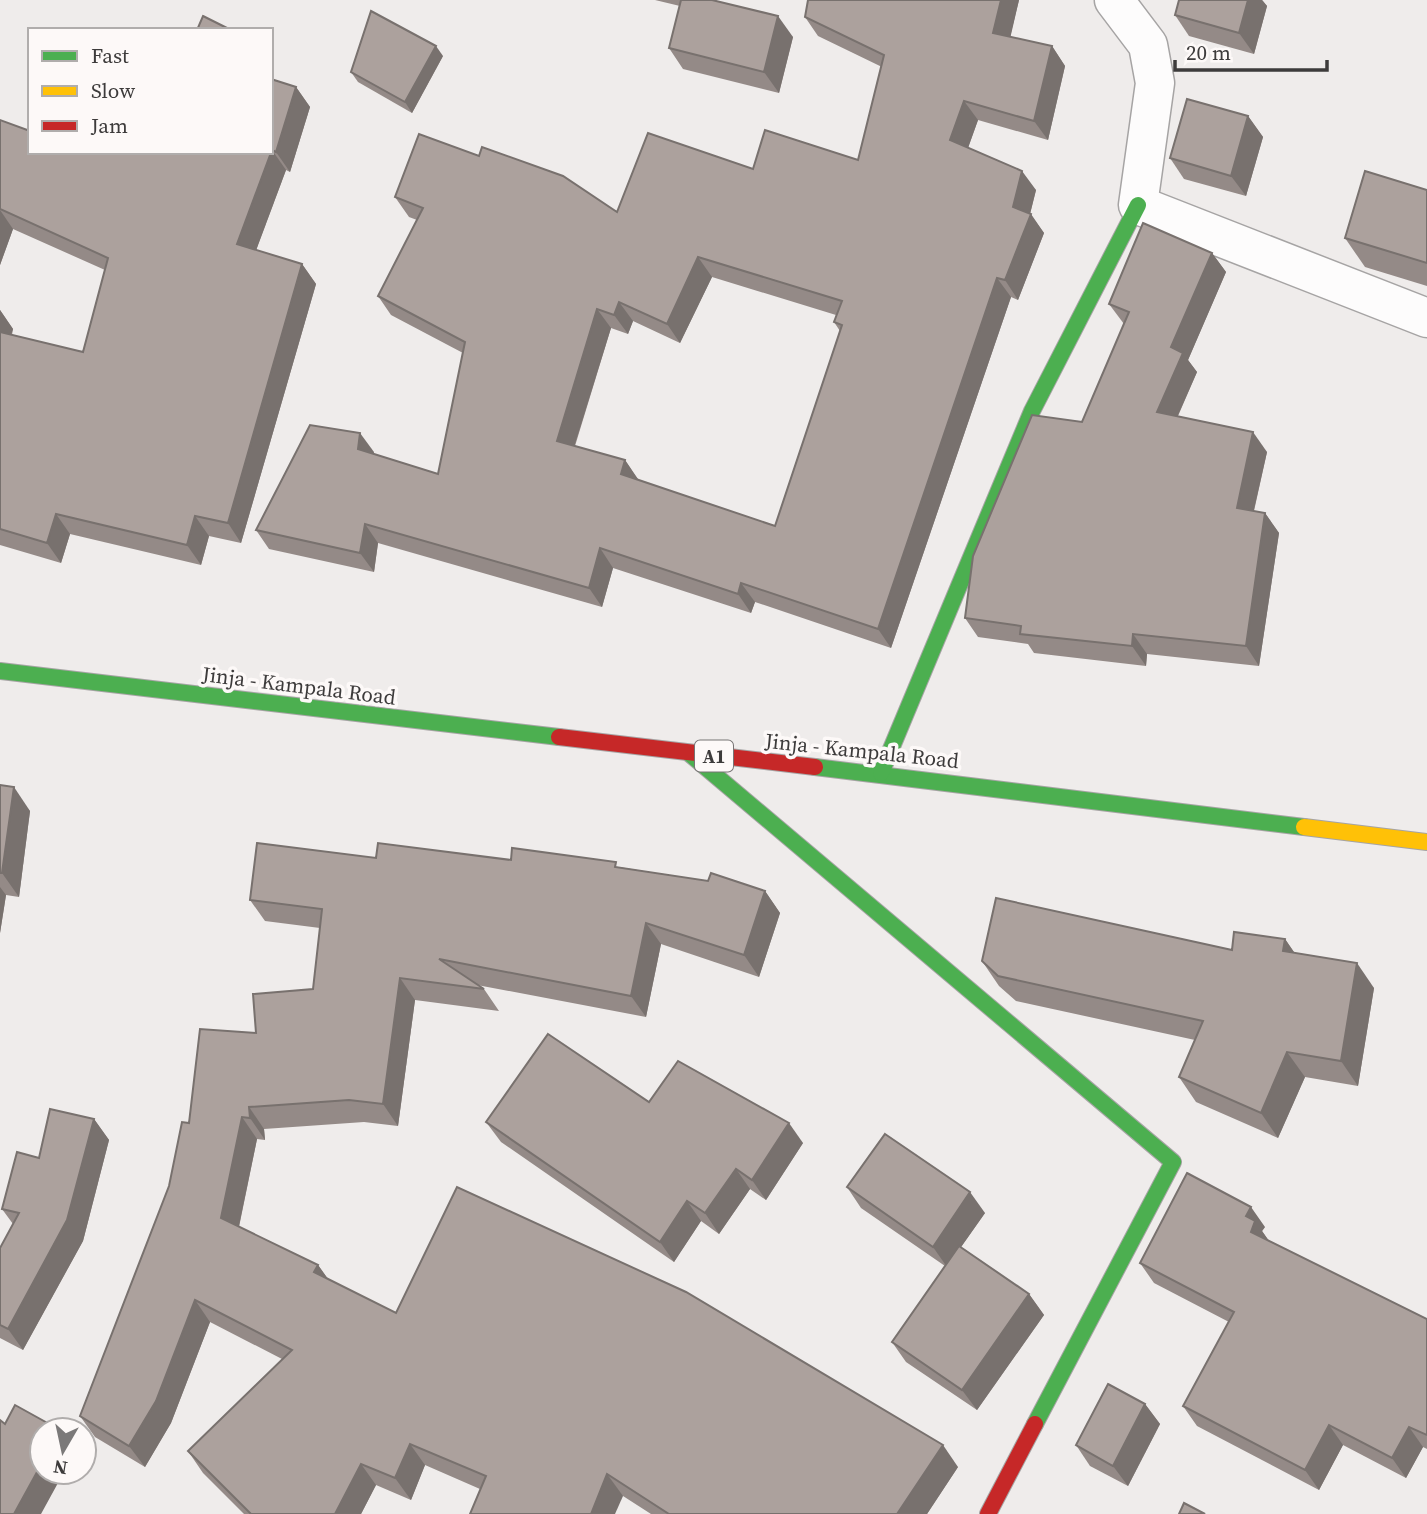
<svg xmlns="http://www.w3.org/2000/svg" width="1427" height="1514" viewBox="0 0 1427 1514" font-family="'Source Serif 4',serif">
<rect width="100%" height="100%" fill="#efeceb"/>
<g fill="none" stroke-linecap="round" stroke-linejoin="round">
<defs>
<polyline id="street" points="1114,0 1148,45 1155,83 1138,205 1427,318"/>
<g id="fast">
<polyline points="0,671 559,737"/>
<polyline points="690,754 1173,1162 1035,1424"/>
<polyline points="815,767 1304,827"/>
<polyline points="881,773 1032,411 1138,205"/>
</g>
<polyline id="slow" points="1304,827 1427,842"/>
<g id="jam">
<polyline points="559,737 815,767"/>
<polyline points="988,1514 1035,1424"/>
</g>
</defs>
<!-- street casing -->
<use href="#street" stroke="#a6a4a4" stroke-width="41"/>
<!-- fast casing -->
<use href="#fast" stroke="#a6a4a4" stroke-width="18"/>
<!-- slow casing -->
<use href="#slow" stroke="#a6a4a4" stroke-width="18"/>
<!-- jam casing -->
<use href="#jam" stroke="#a6a4a4" stroke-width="18"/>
<!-- street -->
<use href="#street" stroke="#fdfcfc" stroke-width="38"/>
<!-- fast -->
<use href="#fast" stroke="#4caf50" stroke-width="16"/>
<!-- slow -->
<use href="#slow" stroke="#ffc107" stroke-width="16"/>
<!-- jam -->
<use href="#jam" stroke="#c62828" stroke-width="16"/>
</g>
<!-- wall -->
<g fill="#948a87" fill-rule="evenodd">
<polygon points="655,0 712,0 793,37 779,93 683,69 669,48 680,6"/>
<path d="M808 0H1019L1010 37 1052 46 1065 66 1048 140 978 120 968 148 1036 190 1030 214 1044 233 1018 300 1011 297 891 648 755 602 751 613 613 568 602 607 378 543 374 572 269 549 256 530 374 452V454L438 474 463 353 391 315 378 296 417 220 409 217 395 197 617 212 753 169 858 160 882 67 818 36 805 17ZM712 277 836 315 834 322 840 331 775 526 638 480 625 460 575 446 611 328 628 334 633 321 680 343Z"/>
<polygon points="1179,0 1262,0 1267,6 1254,54 1189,36 1175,15"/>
<polygon points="443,56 412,113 358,82 351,72"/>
<polygon points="296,87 310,107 290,172 286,170 256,250 302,264 316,284 241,543 209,536 201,565 70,534 61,563 0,545 0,310 13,329 12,335 83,352 105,270 13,229 0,265 0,120 30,152 271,152"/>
<polygon points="1248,116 1263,137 1246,196 1184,179 1170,158"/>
<polygon points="1427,190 1427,286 1365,267 1345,238"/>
<polygon points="1212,253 1226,272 1188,360 1197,372 1178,416 1267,452 1254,511 1265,513 1279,533 1259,666 1147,654 1146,666 1034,653 1028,644 978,637 965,618 1082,422 1124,324 1109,304"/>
<polygon points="0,785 30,811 19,897 6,895 0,933"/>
<polygon points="376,858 511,860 619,867 765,891 780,913 759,977 661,944 646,1017 477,985 484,989 499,1011 415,1000 398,1126 364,1122 264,1129 265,1140 257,1139 239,1227 318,1265 328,1279 396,1313 958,1467 927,1514 651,1514 623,1496 480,1489 425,1465 411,1500 376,1485 361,1514 244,1514 203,1473 188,1451 282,1359 210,1322 171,1423 145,1467 95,1437 80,1416 169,1186 189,1123 256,1033 313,989 320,928 265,921 250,900"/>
<polygon points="1285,939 1294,952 1374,988 1358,1086 1305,1077 1278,1138 1196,1102 1179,1077 1195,1040 1016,1001 999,986 982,961 1232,950"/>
<polygon points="649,1102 803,1143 766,1200 750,1189 719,1234 701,1221 674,1262 501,1142 486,1122"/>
<polygon points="94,1119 109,1140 83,1241 23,1350 0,1338 0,1248 13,1224 2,1209 39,1158"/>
<polygon points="847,1187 985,1213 961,1247 1029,1294 1044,1315 977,1410 906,1362 892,1342 945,1266 861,1208"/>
<polygon points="1265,1227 1262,1231 1269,1241 1427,1319 1427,1449 1423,1447 1406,1478 1343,1445 1319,1490 1197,1426 1183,1406 1229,1322 1154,1283 1140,1263"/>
<polygon points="1145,1404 1160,1424 1128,1486 1090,1466 1076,1445"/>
</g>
<!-- shaded-wall -->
<g fill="#78716e">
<polygon points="1001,0 1019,0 1007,52 993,33"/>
<polygon points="1248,0 1262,0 1267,6 1254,54 1239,33"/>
<polygon points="778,16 793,37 779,93 764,72"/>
<polygon points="436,46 443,56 412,113 405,102"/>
<polygon points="1052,46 1065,66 1048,140 1034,121"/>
<polygon points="296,87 310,107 290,172 276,152"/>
<polygon points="964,101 978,120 964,159 950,140"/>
<polygon points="1248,116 1263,137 1246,196 1231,176"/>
<polygon points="272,150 286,170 251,264 237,244"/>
<polygon points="1022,171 1036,190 1029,218 1031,214 1044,233 1018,300 1005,280 1013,207"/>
<polygon points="0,210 13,229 0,265"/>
<polygon points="1212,253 1226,272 1188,360 1197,372 1171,431 1157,412 1171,347"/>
<polygon points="698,257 712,277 680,343 667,324"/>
<polygon points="302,264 316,284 241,543 228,523"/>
<polygon points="997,278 1011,297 891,648 878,629"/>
<polygon points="619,302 633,321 628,334 614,315"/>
<polygon points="597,309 611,328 570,460 557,441"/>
<polygon points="0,310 13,329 6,350 0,341"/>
<polygon points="1253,432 1267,452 1250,527 1237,508"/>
<polygon points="360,433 374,452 371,468 358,449"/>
<polygon points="625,460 638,479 634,494 621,474"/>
<polygon points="1265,513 1279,533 1259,666 1246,646"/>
<polygon points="56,514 70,534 61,563 47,543"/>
<polygon points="195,516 209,536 201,565 187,545"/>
<polygon points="365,524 378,543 374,572 360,553"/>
<polygon points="600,548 613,568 602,607 589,588"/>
<polygon points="741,583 755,602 751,613 738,594"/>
<polygon points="1133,634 1147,654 1146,666 1132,646"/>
<polygon points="14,787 30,811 19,897 2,873"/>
<polygon points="0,887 6,895 0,933"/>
<polygon points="765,891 780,913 759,977 744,955"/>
<polygon points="646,923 661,944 646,1017 631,996"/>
<polygon points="1285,939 1302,964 1283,951"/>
<polygon points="1357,963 1374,988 1358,1086 1341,1061"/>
<polygon points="400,978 415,1000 398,1126 383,1104"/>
<polygon points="1287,1052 1305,1077 1278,1138 1261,1113"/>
<polygon points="249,1107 264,1129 265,1140 250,1118"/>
<polygon points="242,1117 257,1139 236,1240 221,1218"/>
<polygon points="94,1119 109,1140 83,1241 23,1350 8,1329"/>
<polygon points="789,1123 803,1143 766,1200 752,1180"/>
<polygon points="736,1169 750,1189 719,1234 705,1213"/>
<polygon points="970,1192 985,1213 947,1267 933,1247"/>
<polygon points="687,1201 701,1221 674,1262 660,1242"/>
<polygon points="1251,1207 1265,1227 1262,1231 1269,1241 1251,1232 1246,1216"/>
<polygon points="318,1265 333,1286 314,1272"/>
<polygon points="1029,1294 1044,1315 977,1410 962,1390"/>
<polygon points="195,1300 210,1322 171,1423 145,1467 129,1446"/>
<polygon points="1145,1404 1160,1424 1128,1486 1113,1466"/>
<polygon points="1329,1425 1343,1445 1319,1490 1305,1470"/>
<polygon points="1409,1427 1423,1447 1406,1478 1392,1458"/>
<polygon points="410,1444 425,1465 411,1500 395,1478"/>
<polygon points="943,1445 958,1467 927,1514 897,1514"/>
<polygon points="42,1463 42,1472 64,1472 41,1514 14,1514"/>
<polygon points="361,1464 376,1485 361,1514 335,1514"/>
<polygon points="607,1474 623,1496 615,1514 591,1514"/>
</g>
<!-- building -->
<g fill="#aca19d" stroke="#78716e" stroke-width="2" fill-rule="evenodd">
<polygon points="681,0 712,0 778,16 764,72 669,48"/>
<path d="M808 0H1001L993 33 1052 46 1034 121 964 101 950 140 1022 171 1013 207 1031 214 1005 280 997 278 878 629 741 583 738 594 600 548 589 588 365 524 360 553 256 530 310 425 360 433 358 449 438 474 465 342 378 296 423 208 395 197 419 134 479 156 482 147 563 176 617 212 648 133 753 169 765 130 858 160 884 55 805 17ZM698 257 842 301 834 322 842 325 775 526 621 474 625 460 557 441 597 309 614 315 619 302 667 324Z"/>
<polygon points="1179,0 1248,0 1239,33 1175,15"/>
<polygon points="371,11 436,46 405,102 351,72"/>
<polygon points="203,16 231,30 197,30"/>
<polygon points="271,79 296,87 276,152 272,150 237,244 302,264 228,523 195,516 187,545 56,514 47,543 0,529 0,332 83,352 108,258 0,209 0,120 30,131 30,152 271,152"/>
<polygon points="1187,99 1248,116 1231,176 1170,158"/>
<polygon points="1365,171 1427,190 1427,263 1345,238"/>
<polygon points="1143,223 1212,253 1171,347 1183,353 1157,412 1253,432 1237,508 1265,513 1246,646 1133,634 1132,646 1020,634 1021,626 965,618 973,556 1032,415 1082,422 1129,312 1109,304"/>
<polygon points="0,785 14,787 2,873 0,873"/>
<polygon points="257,843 376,858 378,843 511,860 512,848 616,862 615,867 708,881 711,873 765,891 744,955 646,923 631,996 439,959 484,989 400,978 383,1104 349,1100 249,1107 250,1118 242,1117 221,1218 318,1265 314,1272 396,1313 457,1187 686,1292 943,1445 897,1514 669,1514 607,1474 591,1514 470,1514 486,1476 410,1444 395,1478 361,1464 335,1514 251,1514 188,1451 292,1350 195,1300 156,1401 129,1446 80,1416 169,1186 182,1122 189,1123 200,1029 256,1033 253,994 313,989 322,909 250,900"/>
<polygon points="996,898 1232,950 1234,932 1285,939 1283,951 1357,963 1341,1061 1287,1052 1261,1113 1179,1077 1203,1021 998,976 982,961"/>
<polygon points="548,1034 649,1102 678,1061 789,1123 752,1180 736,1169 705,1213 687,1201 660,1242 486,1122"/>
<polygon points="50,1109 94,1119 67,1220 8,1329 0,1325 0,1248 19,1213 2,1209 17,1152 39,1158"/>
<polygon points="885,1134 970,1192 933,1247 847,1187"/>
<polygon points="1187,1173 1251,1207 1246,1216 1255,1221 1251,1232 1427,1319 1427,1435 1409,1427 1392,1458 1329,1425 1305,1470 1183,1406 1234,1312 1140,1263"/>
<polygon points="959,1246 1029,1294 962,1390 892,1342"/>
<polygon points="1108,1384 1145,1404 1113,1466 1076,1445"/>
<polygon points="15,1405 60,1430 42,1430 42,1463 14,1514 0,1514 0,1420 5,1424"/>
<polygon points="1184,1503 1205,1514 1179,1514"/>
</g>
<g text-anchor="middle" stroke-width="7" stroke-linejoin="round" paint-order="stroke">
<!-- shield labels -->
<rect fill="#fdf9f8" stroke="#777474" stroke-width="2" x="695" y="740.5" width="38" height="31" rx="5"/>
<g font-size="19" font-weight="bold" fill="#3d3b3b">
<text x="714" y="763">A1</text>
</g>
<!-- street labels -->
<g font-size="21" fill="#3d3b3b" stroke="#fdf9f8">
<text transform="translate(299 686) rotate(7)" y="7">Jinja - Kampala Road</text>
<text transform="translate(862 751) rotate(6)" y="7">Jinja - Kampala Road</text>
</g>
</g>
<!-- legend -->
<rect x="28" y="28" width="245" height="126" fill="#fdf9f8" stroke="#b0adac" stroke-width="2"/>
<rect x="42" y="51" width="35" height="10" fill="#4caf50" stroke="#b0adac" stroke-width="2"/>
<text x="91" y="63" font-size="21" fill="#3d3b3b">Fast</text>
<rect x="42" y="86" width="35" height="10" fill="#ffc107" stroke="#b0adac" stroke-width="2"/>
<text x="91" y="98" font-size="21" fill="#3d3b3b">Slow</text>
<rect x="42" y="121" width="35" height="10" fill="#c62828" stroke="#b0adac" stroke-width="2"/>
<text x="91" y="133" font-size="21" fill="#3d3b3b">Jam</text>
<!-- north arrow -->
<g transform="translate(63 1451) rotate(189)"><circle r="33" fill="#fdf9f8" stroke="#b0adac" stroke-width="2"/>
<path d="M0-5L12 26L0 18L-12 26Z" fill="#7b7979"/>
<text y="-10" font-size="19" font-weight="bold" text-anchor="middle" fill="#3d3b3b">N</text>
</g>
<!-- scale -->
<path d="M1175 60v10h152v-10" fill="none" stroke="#3d3b3b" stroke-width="3.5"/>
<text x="1186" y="60" font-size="21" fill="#3d3b3b" stroke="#fdf9f8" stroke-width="5" paint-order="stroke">20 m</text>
</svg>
